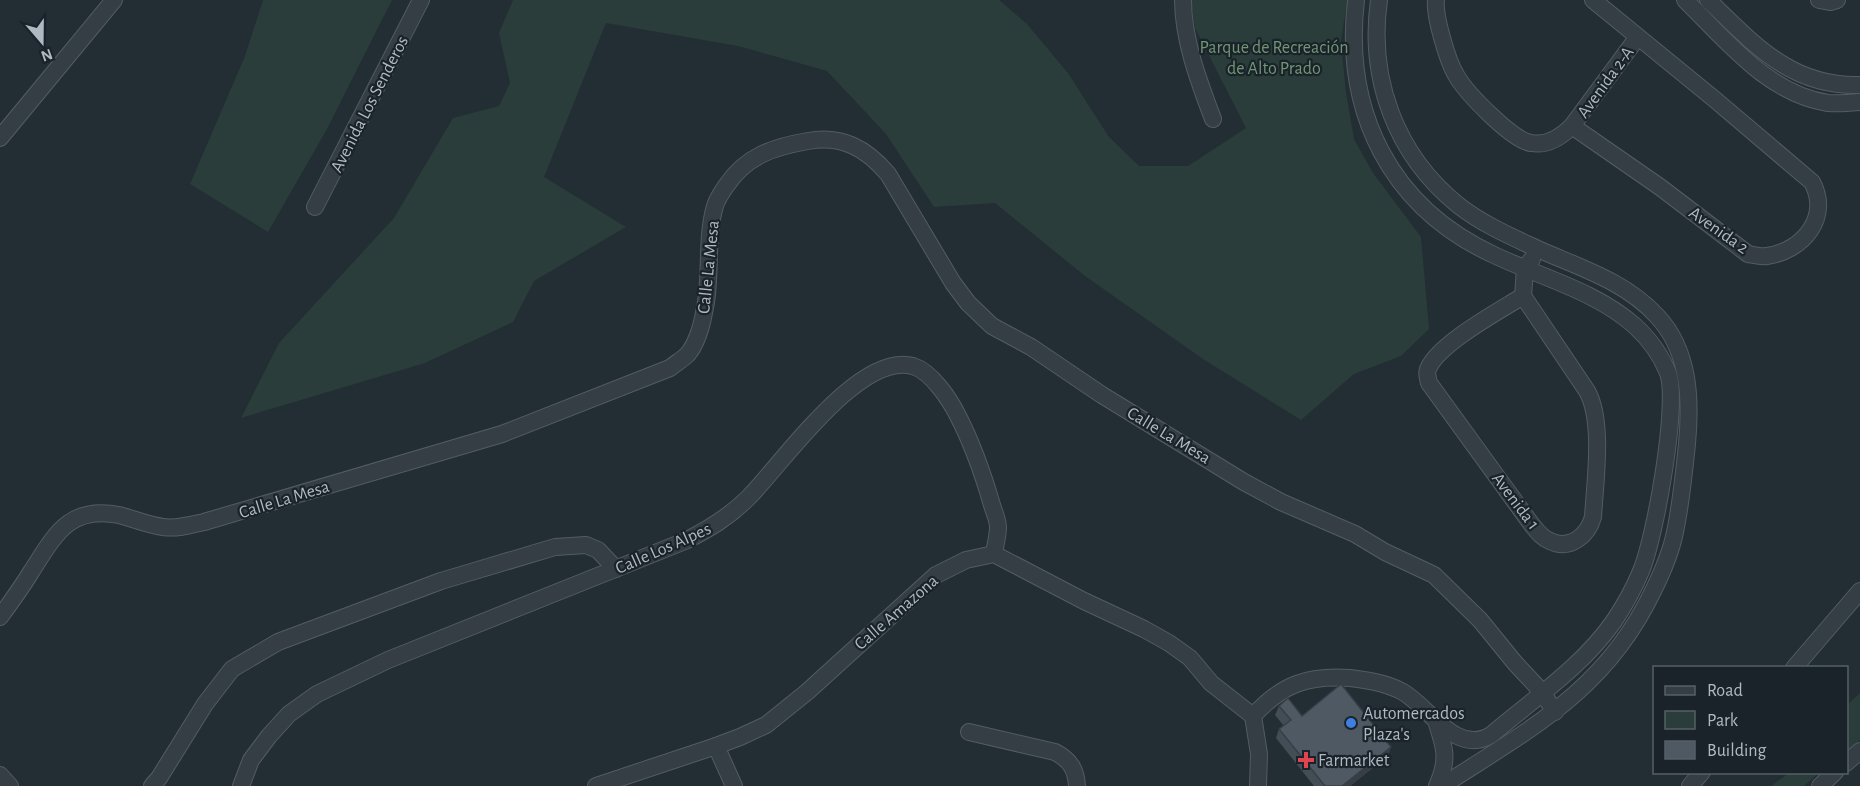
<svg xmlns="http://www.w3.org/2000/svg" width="1860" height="786" viewBox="0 0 1860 786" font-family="'Alegreya Sans',sans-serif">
<rect width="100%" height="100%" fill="#222d34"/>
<!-- green -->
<g fill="#2a3d3a">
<polygon points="263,0 392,0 327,129 268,232 190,184 245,56"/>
<polygon points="513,0 999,0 1027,24 1068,73 1109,137 1139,166 1188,166 1246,128 1195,28 1191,0 1347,0 1341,42 1346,92 1354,139 1373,173 1421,237 1429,329 1401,356 1354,374 1301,420 1203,359 1085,276 995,203 934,207 886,134 827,71 738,46 606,23 544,177 626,227 534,281 513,322 425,363 241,418 279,343 394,218 453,118 499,106 510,83 499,33"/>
<polygon points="1860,693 1860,740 1847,751 1847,705"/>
<polygon points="1789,773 1789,772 1819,773 1804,786 1771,786"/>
</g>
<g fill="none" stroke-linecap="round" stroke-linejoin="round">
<defs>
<g id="street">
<path d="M1183 0C1183 40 1199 82 1213 119"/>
<path d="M1379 0C1368 78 1395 154 1458 205 1482 224 1512 237 1540 250 1581 268 1626 282 1657 316 1690 351 1691 400 1687 444 1684 473 1681 504 1675 532 1671 552 1662 573 1653 591 1606 690 1530 729 1442 786"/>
<path d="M1436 0C1434 16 1448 62 1456 75 1466 93 1512 140 1531 143 1547 146 1562 136 1572 126L1660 187 1748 254C1754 255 1761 257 1767 256 1803 251 1831 217 1812 182L1713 98 1593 0"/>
<path d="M1685 0C1726 40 1768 94 1828 103 1838 104 1849 103 1860 102"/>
<path d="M1708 0C1754 44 1791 87 1860 85"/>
<polyline points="1819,0 1830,2 1837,0"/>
<polyline points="1572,126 1637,38"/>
<polyline points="0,138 114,0"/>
<polyline points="315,207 421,0"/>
<path d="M1523 296C1499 311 1438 344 1428 369 1426 374 1428 378 1429 383L1532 525C1537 531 1542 538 1550 541 1570 551 1588 535 1593 517 1595 482 1604 421 1587 391L1523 296 1525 268 1532 259"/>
<path d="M0 617C11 602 22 587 31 572 55 535 69 505 119 515 134 519 148 525 163 527 177 529 191 525 204 522L502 434 670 368C676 363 683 359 688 354 699 340 703 320 706 302 711 271 706 237 715 206 717 199 722 192 726 186 746 156 773 147 808 141 842 135 866 148 888 174L953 283 968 303 992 326 1031 347 1102 395 1244 482 1281 502 1355 534 1385 552 1434 575 1480 620 1515 663 1542 692 1555 712"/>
<polyline points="1794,668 1860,591"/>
<path d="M1436 721C1445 748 1449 759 1437 786"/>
<path d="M969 732 1055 752C1070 760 1076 769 1077 786"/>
<polyline points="716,746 734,786"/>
<polyline points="1846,763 1860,751"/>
<polyline points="0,775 10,786"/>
<polyline points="152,786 159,778 205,704 232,669 278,642 441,581 555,547 586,545 598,550 616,569"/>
<path d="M241 786 251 760 269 736 289 714 317 694 388 660 685 541C709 529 729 517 748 498 782 464 859 351 913 366 932 372 950 400 958 416 973 445 983 474 992 505 994 512 998 520 998 527 998 536 995 546 994 554"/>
<polyline points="596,786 716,746 740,737 766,725 807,692 936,575 966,560 994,554 1084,601 1144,629 1169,643 1190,658 1211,683 1253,716"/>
<path d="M1258 786 1259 754 1253 716C1282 684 1308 675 1350 678 1368 680 1387 683 1403 692 1429 707 1456 756 1491 735 1532 700 1582 667 1614 621 1624 606 1634 588 1641 571 1655 538 1679 404 1668 373 1661 355 1648 338 1635 326 1596 291 1540 277 1494 255 1390 207 1343 112 1356 0"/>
<polyline points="1690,786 1702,772"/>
<polyline points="1820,786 1835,772"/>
</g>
</defs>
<!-- street casing -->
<use href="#street" stroke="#535c63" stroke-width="18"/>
<!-- street -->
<use href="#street" stroke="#363e45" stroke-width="16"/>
</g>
<!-- wall -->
<polygon fill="#434d55" points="1279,706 1302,716 1391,747 1388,756 1350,786 1314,786 1276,738 1279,729 1284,726 1275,715"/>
<!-- shaded-wall -->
<polygon fill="#373e45" points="1391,747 1388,756 1350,786 1342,786"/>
<!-- building -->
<polygon fill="#4e5963" stroke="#373e45" stroke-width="1.5" points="1341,684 1391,747 1342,786 1325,786 1279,729 1291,720 1279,706 1288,698 1302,716"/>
<!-- markers -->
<circle fill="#3f7fe0" stroke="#1b232a" stroke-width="2" cx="1351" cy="723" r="6"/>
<path fill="#e0444e" stroke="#1b232a" stroke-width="2" d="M1303 751h6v6h6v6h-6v6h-6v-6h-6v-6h6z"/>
<g text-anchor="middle" stroke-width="4.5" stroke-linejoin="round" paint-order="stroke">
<!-- park labels -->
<g font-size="18" fill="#729575" stroke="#1b232a">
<text x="1274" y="53">Parque de Recreación<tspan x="1274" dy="21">de Alto Prado</tspan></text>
</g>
<!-- street labels -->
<g font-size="18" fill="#b0b9c2" stroke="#1b232a">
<text transform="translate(1605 82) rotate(-54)" y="6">Avenida 2-A</text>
<text transform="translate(369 104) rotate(-63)" y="6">Avenida Los Senderos</text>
<text transform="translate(1719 230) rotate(35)" y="6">Avenida 2</text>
<text transform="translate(708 267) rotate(-84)" y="6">Calle La Mesa</text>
<text transform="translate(1169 435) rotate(31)" y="6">Calle La Mesa</text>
<text transform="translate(284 499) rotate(-17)" y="6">Calle La Mesa</text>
<text transform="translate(1516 501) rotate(53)" y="6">Avenida 1</text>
<text transform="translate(663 548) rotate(-24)" y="6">Calle Los Alpes</text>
<text transform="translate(896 612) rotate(-41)" y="6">Calle Amazona</text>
</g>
<!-- poi labels -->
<g font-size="18" fill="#b0b9c2" stroke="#1b232a" text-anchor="start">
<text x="1363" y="719">Automercados<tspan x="1363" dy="21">Plaza's</tspan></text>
<text x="1318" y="766">Farmarket</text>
</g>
</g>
<!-- legend -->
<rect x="1653" y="666" width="195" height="108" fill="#1b232a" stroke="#575f67" stroke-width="1.5"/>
<rect x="1665" y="686" width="30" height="9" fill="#363e45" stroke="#575f67" stroke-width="1.5"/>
<text x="1707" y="696" font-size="18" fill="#b0b9c2">Road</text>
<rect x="1665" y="711" width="30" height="18" fill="#2a3d3a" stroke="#575f67" stroke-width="1.5"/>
<text x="1707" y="726" font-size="18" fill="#b0b9c2">Park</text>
<rect x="1665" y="741" width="30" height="18" fill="#4e5963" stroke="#575f67" stroke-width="1.5"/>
<text x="1707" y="756" font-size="18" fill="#b0b9c2">Building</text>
<!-- north arrow -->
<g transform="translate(42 42) rotate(160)" stroke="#1b232a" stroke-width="4.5" paint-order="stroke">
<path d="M0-4.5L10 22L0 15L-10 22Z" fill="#b0b9c2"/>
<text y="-9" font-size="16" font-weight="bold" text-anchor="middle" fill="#b0b9c2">N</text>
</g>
</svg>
